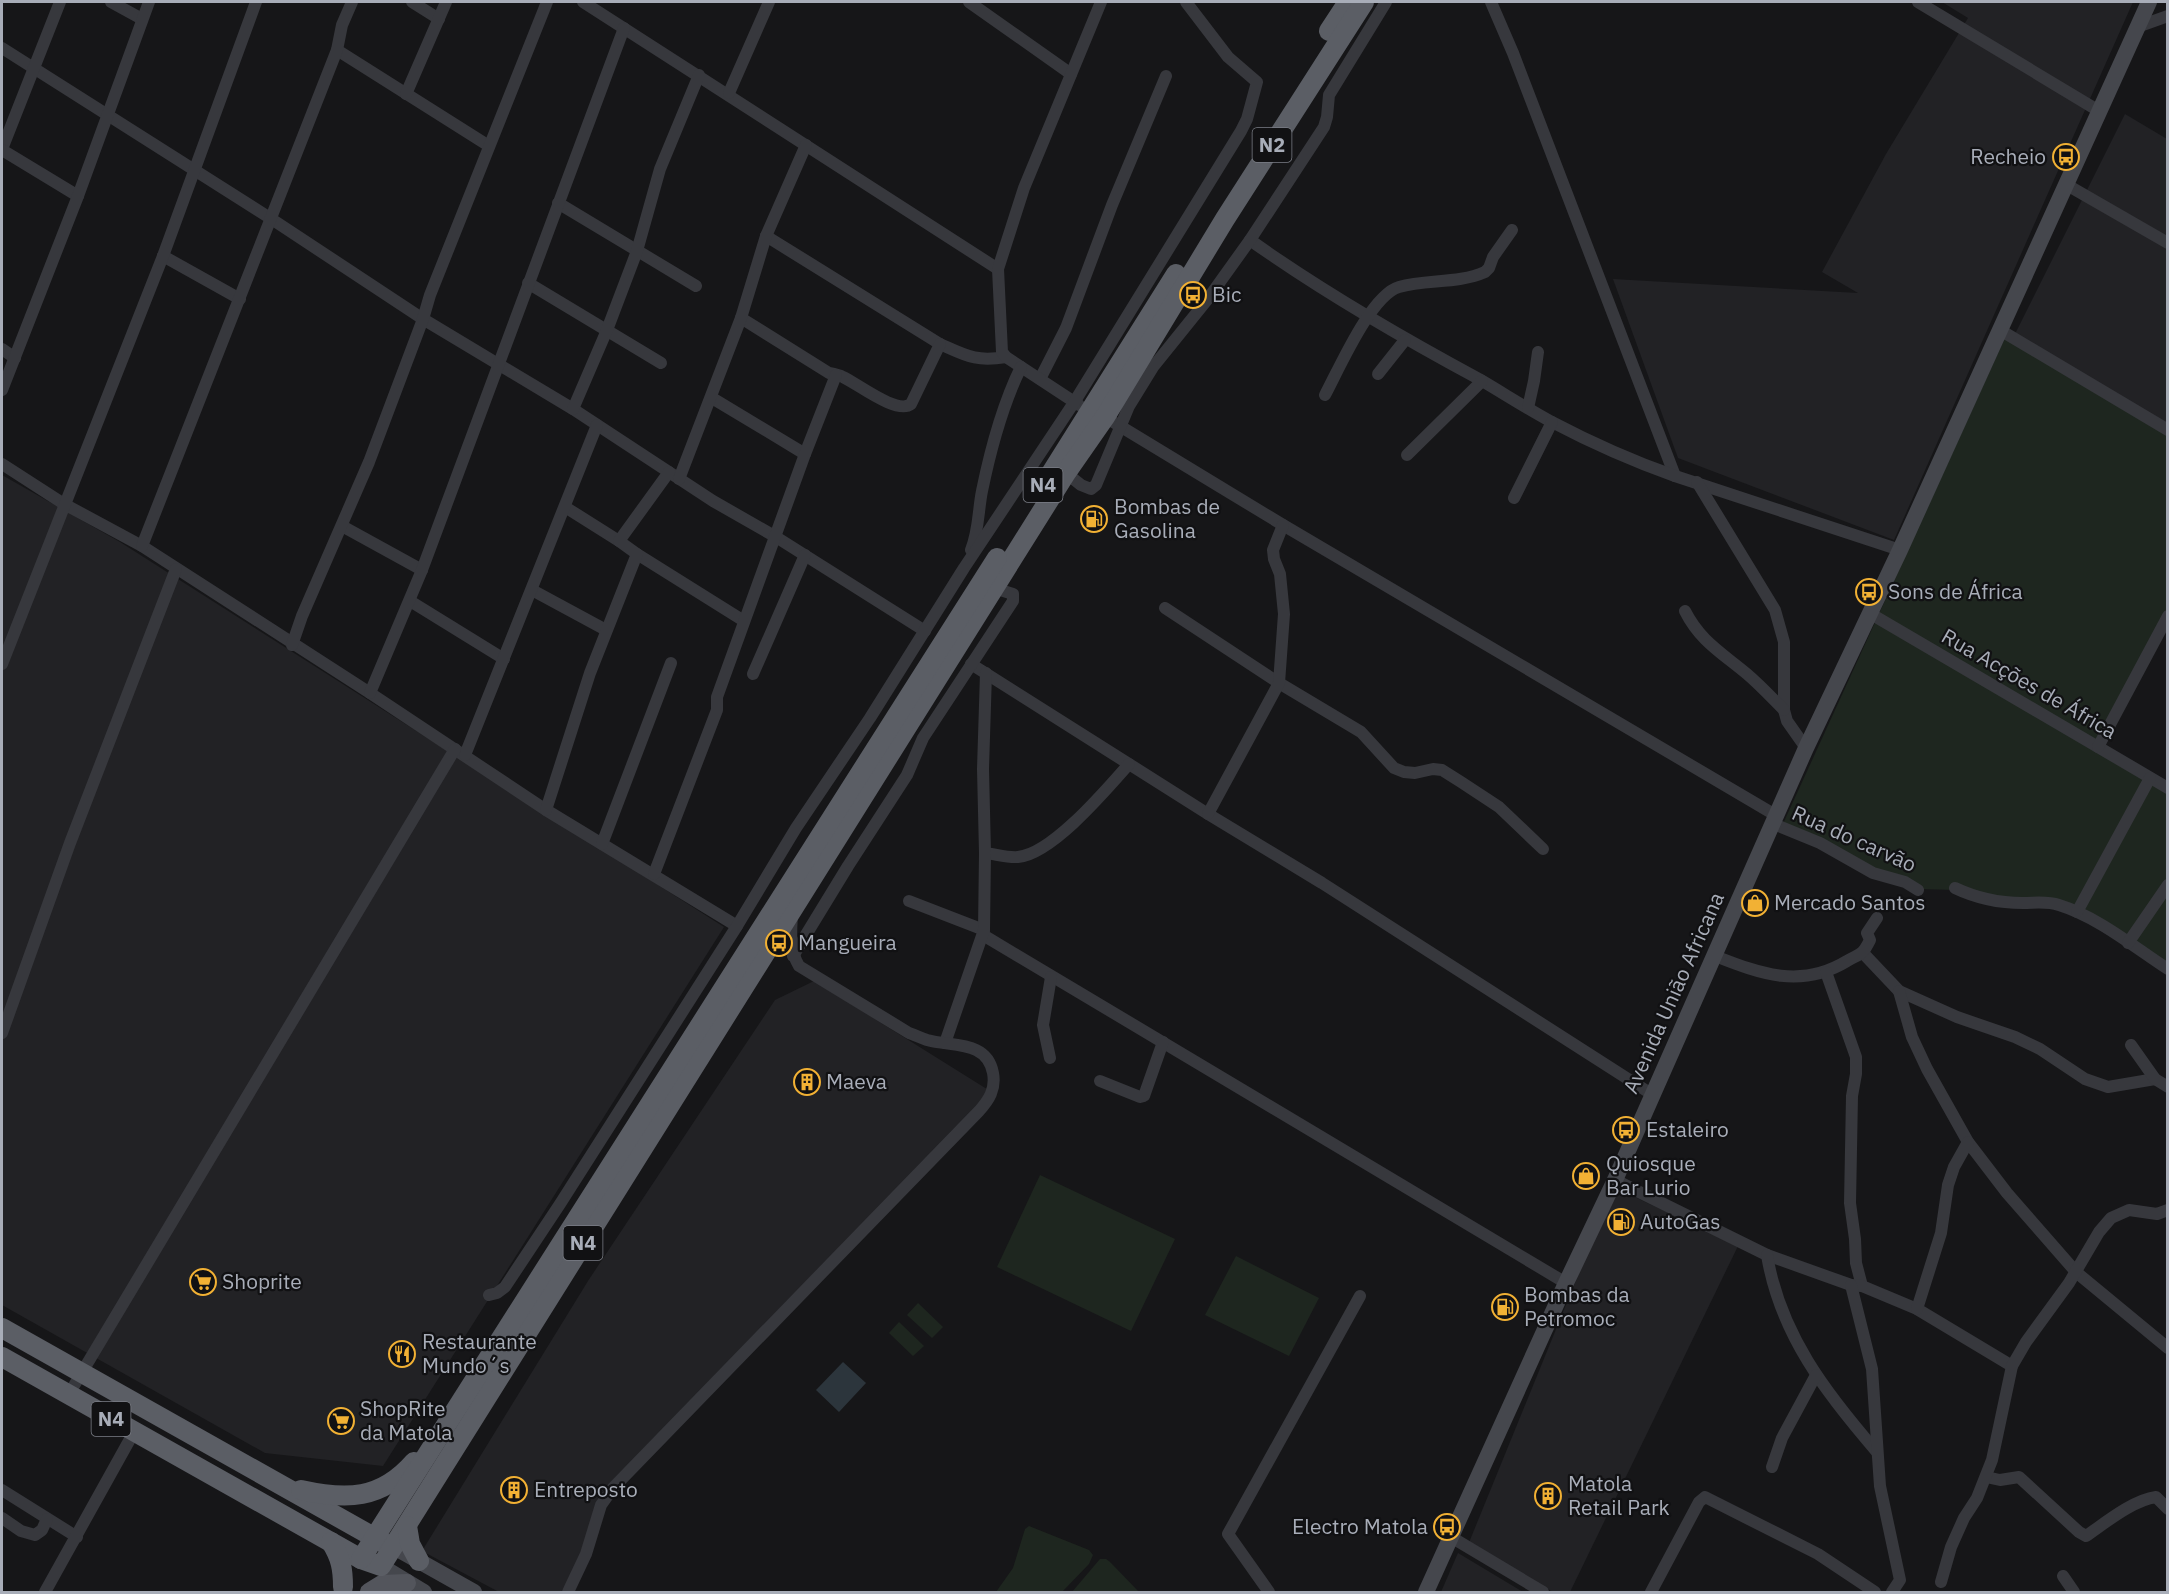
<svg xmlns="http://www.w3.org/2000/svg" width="2169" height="1594" viewBox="0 0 2169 1594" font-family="'IBM Plex Sans',sans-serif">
<rect width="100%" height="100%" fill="#161618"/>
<!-- built -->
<g fill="#222225">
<polygon points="1942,2 2133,2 1894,540 1678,458 1613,279 1858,293 1822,272 1886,154 1968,18"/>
<polygon points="2125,114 2167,139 2167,488 1909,546"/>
<polygon points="2,475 120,542 724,927 383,1466 265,1453 2,1305"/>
<polygon points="814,981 990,1091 599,1495 581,1561 561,1592 499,1592 422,1551 588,1281 775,1000"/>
<polygon points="1614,1187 1738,1246 1570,1592 1553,1592 1468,1545"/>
<polygon points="1458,1553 1523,1592 1441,1592"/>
</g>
<!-- green -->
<g fill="#1e261f">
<polygon points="2005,338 2167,429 2167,629 2097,742 2167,784 2167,971 2065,909 1956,890 1920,889 1782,826"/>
<polygon points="1040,1175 1175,1239 1131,1331 997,1267"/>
<polygon points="1236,1256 1319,1298 1289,1356 1205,1315"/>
<polygon points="918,1303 943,1327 932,1338 907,1315"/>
<polygon points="899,1322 924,1346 913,1356 889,1333"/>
<polygon points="1029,1526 1089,1550 1093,1555 1089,1564 1062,1592 996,1592 1013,1568 1025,1529"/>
<polygon points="1100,1559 1106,1559 1110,1562 1139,1592 1072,1592"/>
</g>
<!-- water -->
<polygon fill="#2c353c" points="843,1362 866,1383 839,1412 816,1390"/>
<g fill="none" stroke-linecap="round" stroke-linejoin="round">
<!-- minor -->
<g stroke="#37383d" stroke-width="12">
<polyline points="111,2 142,19"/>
<polyline points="412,2 439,19"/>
<polyline points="583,2 998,269"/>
<polyline points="969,2 1071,74"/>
<polyline points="1491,2 1513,53 1675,476"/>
<polyline points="1918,2 2099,111"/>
<polyline points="2137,27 2168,16"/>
<polyline points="2,48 270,218 423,319 573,409 713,501 776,537 925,631"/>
<polyline points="337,50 489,146"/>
<polyline points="729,93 769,2"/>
<polyline points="406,94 446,2"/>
<polyline points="2,149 60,2"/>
<polyline points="2,150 78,196"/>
<polyline points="2067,185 2168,243"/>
<polyline points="558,203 696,286"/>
<path d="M766 236 940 344C967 356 976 362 1006 357"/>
<path d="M1250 240C1323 292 1401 337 1479 379 1503 393 1526 408 1550 421 1590 442 1632 461 1675 476L1900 550"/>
<polyline points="163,256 240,299"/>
<polyline points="528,283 661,363"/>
<path d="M741 318 829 373C834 374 839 375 843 377 858 384 897 415 911 404L940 344"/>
<polyline points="2000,330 2168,430"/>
<polyline points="2,349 15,358"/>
<polyline points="1378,374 1405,340"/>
<polyline points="1040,379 1066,328 1112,205 1166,76"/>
<polyline points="2,390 78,196 149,2"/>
<path d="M1325 395C1339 369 1371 295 1399 287 1426 279 1458 284 1485 272L1489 268 1493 257 1512 230"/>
<polyline points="712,398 805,454"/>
<polyline points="1079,405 1006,357 1002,352 998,269 1024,188 1101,2"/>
<polyline points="1528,408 1534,381 1538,352"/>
<polyline points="573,409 607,330 637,251 660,169 699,75"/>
<polyline points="1105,417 1283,525 1777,816"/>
<polyline points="1407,455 1482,381"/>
<polyline points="2,464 64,504 142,546 370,693 546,810 737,926"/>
<polyline points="1066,473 1081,485 1091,489 1096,485 1129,406 1153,367 1207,300 1250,240 1324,127 1327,117 1329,95 1386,2"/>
<polyline points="679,479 741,318 766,236 806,145"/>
<polyline points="1697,482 1775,610 1784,642 1784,710 1787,721 1806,748"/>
<polyline points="1514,498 1552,422"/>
<polyline points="565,507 619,541"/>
<polyline points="342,526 422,570"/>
<polyline points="142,546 337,50 342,25 352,2"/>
<path d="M971 550C979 530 978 511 982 491 991 447 1002 406 1021 367"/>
<polyline points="637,554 744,621"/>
<polyline points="532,590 606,630"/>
<polyline points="410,601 504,659"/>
<polyline points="1165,608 1279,683 1361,732 1394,768 1404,772 1415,773 1433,769 1442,770 1461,782 1499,807 1543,849"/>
<path d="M1685 611C1700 641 1722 653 1747 674 1760 685 1772 698 1784 710"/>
<polyline points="1871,614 2168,788"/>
<polyline points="292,645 302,616 369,462 423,319 430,295 547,2"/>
<polyline points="2,664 163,256 256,2"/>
<polyline points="971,664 1208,814 1322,883 1653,1095"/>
<polyline points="753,674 805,555"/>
<polyline points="370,693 422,570 624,28"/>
<polyline points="2098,747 2168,616"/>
<polyline points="465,755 597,425"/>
<polyline points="546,810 590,673 637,554 619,541 669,472"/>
<polyline points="1208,814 1279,683 1284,614 1280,574 1274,559 1273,550 1283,525"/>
<polyline points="1774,824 1820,843 1873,873 1905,882 1918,890"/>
<polyline points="602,844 671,663"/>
<path d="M985 853C995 854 1008 858 1018 857 1052 854 1106 790 1129 764"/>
<polyline points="654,874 717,710 717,697 805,454 836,375"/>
<path d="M1955 888C1976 898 1999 903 2023 903 2035 903 2047 901 2059 905 2098 917 2134 947 2168 969"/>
<polyline points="909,901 984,930"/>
<polyline points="2077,912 2150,778"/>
<polyline points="983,935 1566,1283"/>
<polyline points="2128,943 2168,885"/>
<polyline points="1863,953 1899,991 1957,1017 2015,1037 2040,1049 2085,1079 2108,1087 2155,1079"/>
<polyline points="793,956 848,866 907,775 923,738 1013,601 1013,594 994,588"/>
<path d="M1715 956C1761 974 1801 989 1847 961 1861 953 1862 956 1870 940L1867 933 1877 918"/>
<polyline points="1826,972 1856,1057 1856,1074 1852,1096 1850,1203 1855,1239 1856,1263 1862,1286"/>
<polyline points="1899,991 1912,1037 1927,1069 1968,1142 2007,1193 2076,1272 2168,1348"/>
<polyline points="2,1033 70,843 176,569"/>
<polyline points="945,1043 984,930 985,853 983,769 986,673"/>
<polyline points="2131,1045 2155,1079 2168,1087"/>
<polyline points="1050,1058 1043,1025 1051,977"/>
<polyline points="1100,1081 1140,1097 1144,1096 1163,1042"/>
<polyline points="1615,1180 1767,1255 1851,1285 1862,1286 1917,1309 2012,1366"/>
<path d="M1767 1255C1780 1334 1826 1393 1877 1452"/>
<polyline points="1851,1285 1872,1369 1880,1486 1900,1580 1892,1592"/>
<polyline points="489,1295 497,1293 505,1287 560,1204 737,926 796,828 870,718 964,568 1075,401 1241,131 1247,119 1257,82 1228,57 1186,2"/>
<polyline points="1917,1309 1941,1233 1948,1185 1954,1167 1968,1142"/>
<polyline points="69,1394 455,749"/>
<polyline points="1772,1467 1782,1438 1816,1375"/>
<path d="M1986 1477 2000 1480 2019 1477 2079 1532 2086 1536C2105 1523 2133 1500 2156 1497L2168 1509"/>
<polyline points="2,1490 77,1537"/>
<polyline points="2,1518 21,1531 35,1535 42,1530 47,1519"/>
<polyline points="1451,1537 1543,1592"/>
<polyline points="2063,1576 2074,1592"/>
<polyline points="1941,1582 1951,1547 1964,1518 1977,1498 1992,1460 2012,1366 2026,1342 2069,1283 2099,1232 2111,1218 2129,1210 2157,1214 2168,1210"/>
<polyline points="45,1592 134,1432"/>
<path d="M568 1592 586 1554 601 1505 613 1488 979 1111C989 1100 996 1089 993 1073 987 1040 952 1047 927 1040 921 1038 915 1035 909 1033L799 966C789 949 791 933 792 914"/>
<polyline points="1269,1592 1228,1534 1360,1296"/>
<polyline points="1651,1592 1699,1502 1705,1497 1818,1554 1875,1592"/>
</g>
<!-- secondary -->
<g stroke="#45474d" stroke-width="16">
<polyline points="394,1547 474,1592"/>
<polyline points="381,1566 424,1592"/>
<polyline points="1426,1592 1566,1283 1615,1180 1806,748 1900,550 2149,2"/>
</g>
<!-- primary -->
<polyline stroke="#53555c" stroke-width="18" points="369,1592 382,1584 407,1583"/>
<!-- trunk -->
<g stroke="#5b5e65" stroke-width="20">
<polyline points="1329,31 1348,2"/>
<polyline points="1048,478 1176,274"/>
<polyline points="2,1328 386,1544"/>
<polyline points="2,1357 361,1559 381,1566 1066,473 1105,417 1225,219 1364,2"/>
<path d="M301 1490C346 1500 381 1500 414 1462"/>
<polyline points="407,1526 410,1544 419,1561"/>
<path d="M331 1542C341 1558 343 1569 343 1587"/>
<polyline points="361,1559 997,558"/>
</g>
</g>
<!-- icons -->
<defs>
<symbol id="bus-ring" viewBox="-11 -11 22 22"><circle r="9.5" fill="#111113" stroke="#f2b134" stroke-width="1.5"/><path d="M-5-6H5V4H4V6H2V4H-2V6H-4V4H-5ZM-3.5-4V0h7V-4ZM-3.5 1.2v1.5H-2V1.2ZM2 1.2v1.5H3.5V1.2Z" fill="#f2b134"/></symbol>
<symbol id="fuel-ring" viewBox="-11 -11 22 22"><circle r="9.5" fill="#111113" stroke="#f2b134" stroke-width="1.5"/><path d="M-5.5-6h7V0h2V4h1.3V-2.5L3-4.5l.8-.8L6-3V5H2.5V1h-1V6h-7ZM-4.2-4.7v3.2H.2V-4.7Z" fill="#f2b134"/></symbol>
<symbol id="shop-ring" viewBox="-11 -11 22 22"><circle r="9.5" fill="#111113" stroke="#f2b134" stroke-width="1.5"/><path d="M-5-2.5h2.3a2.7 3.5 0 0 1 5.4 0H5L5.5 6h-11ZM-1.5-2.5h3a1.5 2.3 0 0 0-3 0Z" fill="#f2b134"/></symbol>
<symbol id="building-ring" viewBox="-11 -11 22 22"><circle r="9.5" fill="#111113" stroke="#f2b134" stroke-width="1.5"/><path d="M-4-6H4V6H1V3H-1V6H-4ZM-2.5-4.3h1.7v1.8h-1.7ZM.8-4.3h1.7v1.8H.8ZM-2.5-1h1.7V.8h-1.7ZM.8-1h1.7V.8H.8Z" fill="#f2b134"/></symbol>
<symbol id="supermarket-ring" viewBox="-11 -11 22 22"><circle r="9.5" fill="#111113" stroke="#f2b134" stroke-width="1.5"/><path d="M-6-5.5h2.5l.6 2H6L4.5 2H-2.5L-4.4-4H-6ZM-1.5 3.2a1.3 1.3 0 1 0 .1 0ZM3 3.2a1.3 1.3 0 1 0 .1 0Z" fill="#f2b134"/></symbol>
<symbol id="restaurant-ring" viewBox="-11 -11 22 22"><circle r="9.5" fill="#111113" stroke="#f2b134" stroke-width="1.5"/><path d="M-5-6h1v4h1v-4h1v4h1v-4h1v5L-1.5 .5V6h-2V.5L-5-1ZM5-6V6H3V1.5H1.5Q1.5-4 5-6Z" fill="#f2b134"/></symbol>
</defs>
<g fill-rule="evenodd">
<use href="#bus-ring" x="2051" y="142" width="30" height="30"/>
<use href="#bus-ring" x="1178" y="280" width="30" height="30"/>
<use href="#fuel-ring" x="1079" y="504" width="30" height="30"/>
<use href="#bus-ring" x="1854" y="577" width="30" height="30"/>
<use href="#shop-ring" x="1740" y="888" width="30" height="30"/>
<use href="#bus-ring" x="764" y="928" width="30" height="30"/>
<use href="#building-ring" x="792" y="1067" width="30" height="30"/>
<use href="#bus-ring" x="1611" y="1115" width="30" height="30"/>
<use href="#shop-ring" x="1571" y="1161" width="30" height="30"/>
<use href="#fuel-ring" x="1606" y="1207" width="30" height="30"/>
<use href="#supermarket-ring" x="188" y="1267" width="30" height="30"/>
<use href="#fuel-ring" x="1490" y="1292" width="30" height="30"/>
<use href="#restaurant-ring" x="387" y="1339" width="30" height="30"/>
<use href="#supermarket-ring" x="326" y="1406" width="30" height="30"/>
<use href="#building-ring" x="499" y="1475" width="30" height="30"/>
<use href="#building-ring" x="1533" y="1481" width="30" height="30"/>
<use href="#bus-ring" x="1432" y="1512" width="30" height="30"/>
</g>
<g text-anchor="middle" stroke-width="4.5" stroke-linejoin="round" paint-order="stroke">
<!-- shield labels -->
<g fill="#111113" stroke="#7b7e86" stroke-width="1.5">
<rect x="1252.5" y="128" width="39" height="34" rx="4.5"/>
<rect x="1023.5" y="468" width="39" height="34" rx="4.5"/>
<rect x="563.5" y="1226" width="39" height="34" rx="4.5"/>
<rect x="91.5" y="1402" width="39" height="34" rx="4.5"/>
</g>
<g font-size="20" font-weight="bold" fill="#a8adb8">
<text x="1272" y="152">N2</text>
<text x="1043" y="492">N4</text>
<text x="583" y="1250">N4</text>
<text x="111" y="1426">N4</text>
</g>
<!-- poi labels -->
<g font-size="21" fill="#a8adb8" stroke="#111113" text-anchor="start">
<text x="2046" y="164" text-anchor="end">Recheio</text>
<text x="1212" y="302">Bic</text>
<text x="1114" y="514">Bombas de<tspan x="1114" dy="24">Gasolina</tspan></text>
<text x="1888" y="599">Sons de África</text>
<text x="1774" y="910">Mercado Santos</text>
<text x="798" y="950">Mangueira</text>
<text x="826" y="1089">Maeva</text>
<text x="1646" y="1137">Estaleiro</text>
<text x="1606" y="1171">Quiosque<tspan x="1606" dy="24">Bar Lurio</tspan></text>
<text x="1640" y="1229">AutoGas</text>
<text x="222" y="1289">Shoprite</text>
<text x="1524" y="1302">Bombas da<tspan x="1524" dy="24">Petromoc</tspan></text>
<text x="422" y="1349">Restaurante<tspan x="422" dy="24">Mundo´s</tspan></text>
<text x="360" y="1416">ShopRite<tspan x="360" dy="24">da Matola</tspan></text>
<text x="1568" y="1491">Matola<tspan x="1568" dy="24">Retail Park</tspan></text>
<text x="534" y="1497">Entreposto</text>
<text x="1428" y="1534" text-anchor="end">Electro Matola</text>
</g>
<!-- street labels -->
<g font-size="21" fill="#a8adb8" stroke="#111113">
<text transform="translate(2029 684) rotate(30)" y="7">Rua Acções de África</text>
<text transform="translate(1854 839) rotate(24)" y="7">Rua do carvão</text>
<text transform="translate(1674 993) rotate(-66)" y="7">Avenida União Africana</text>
</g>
</g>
<!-- border -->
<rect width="2169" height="1594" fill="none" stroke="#a8adb8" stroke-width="6"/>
</svg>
